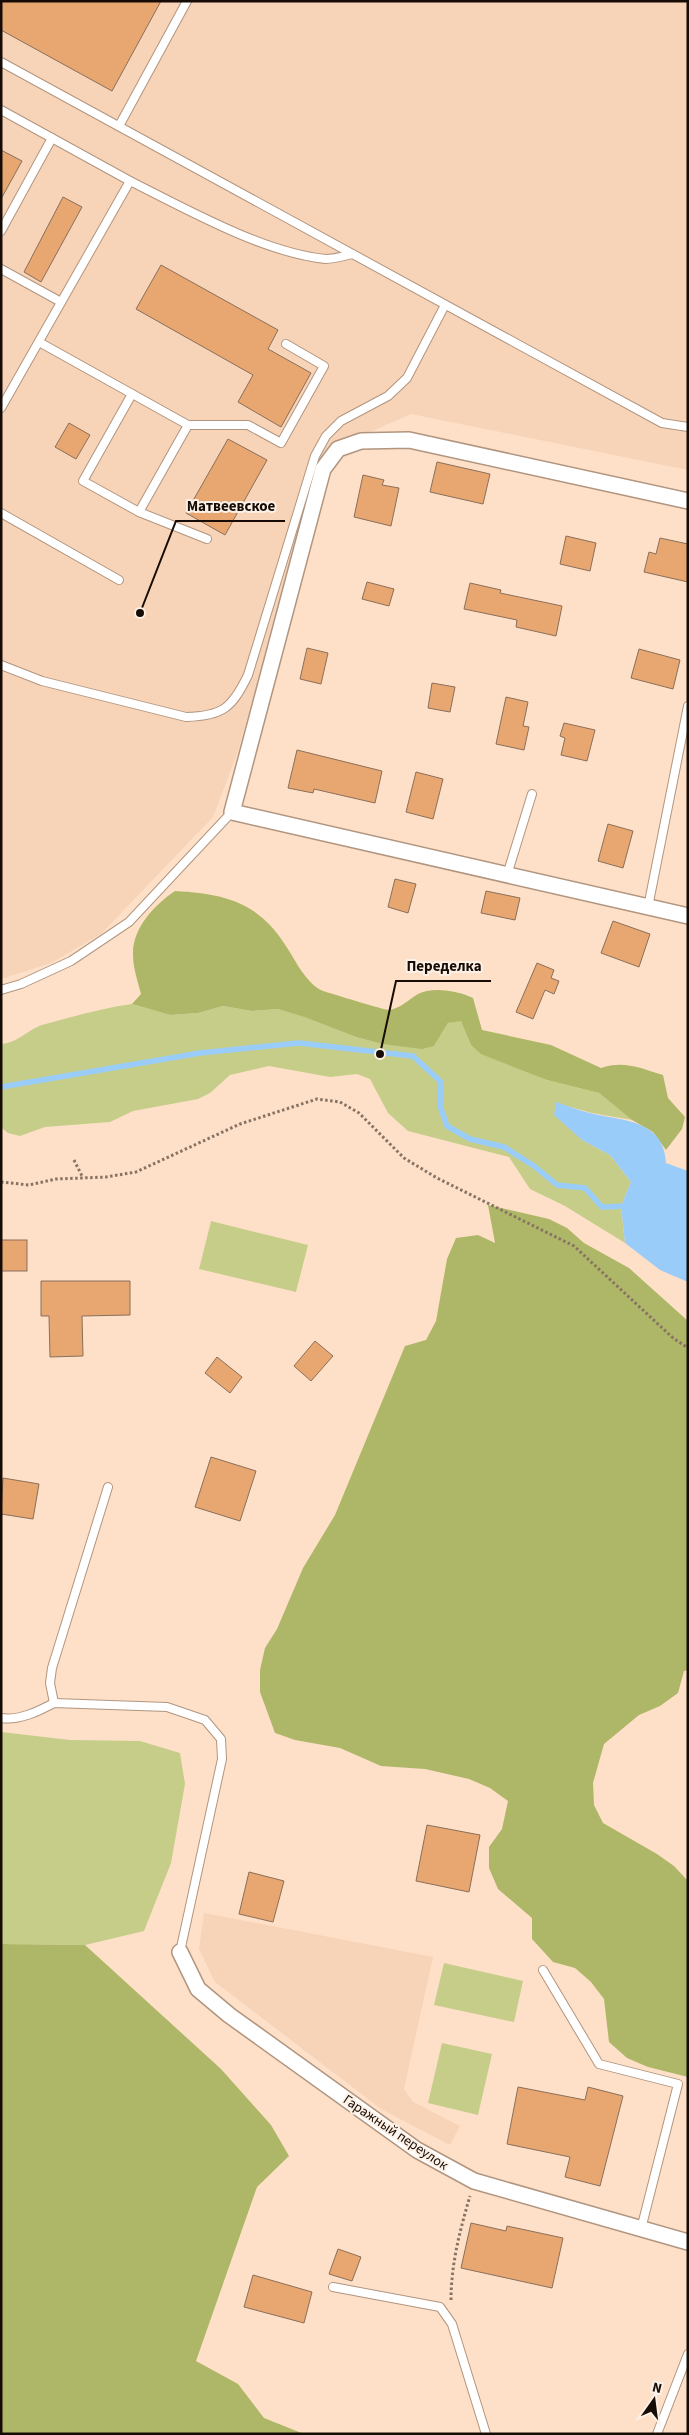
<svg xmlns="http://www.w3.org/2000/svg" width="689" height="2435" viewBox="0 0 689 2435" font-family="'Source Sans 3',sans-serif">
<rect width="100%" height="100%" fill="#fee0c8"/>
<!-- built -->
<g fill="#f7d3b7">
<polygon points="1,1 688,1 688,470 411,414 363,435 334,442 323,458 236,757 213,817 101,934 51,963 1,979"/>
<polygon points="204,1913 433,1957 404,2089 413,2102 460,2126 450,2145 381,2109 215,1982 199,1949"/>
</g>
<!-- green -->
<g fill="#c5cd89">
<path d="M132 1004 170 1015 198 1013 223 1006 252 1011 278 1009 305 1016 356 1037 382 1044 434 1046 448 1023 461 1020 471 1045 547 1080 599 1093 632 1120 592 1113 556 1103 582 1140 610 1155 631 1182 621 1206 625 1243 565 1206 530 1189 509 1157 408 1131 388 1113 370 1079 357 1074 330 1077 269 1066 230 1075 210 1093 198 1099 133 1111 110 1122 45 1127 20 1136 8 1133 1 1127V1044C18 1043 27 1030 42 1025 72 1017 102 1008 132 1004Z"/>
<polygon points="211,1221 308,1245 296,1292 199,1269"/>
<polygon points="1,1732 70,1740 140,1741 180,1753 185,1784 171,1863 144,1931 85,1945 1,1944"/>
<polygon points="444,1963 523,1981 514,2022 434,2005"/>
<polygon points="442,2043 492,2054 478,2115 428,2103"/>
</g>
<!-- forest -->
<g fill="#aeb767">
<path d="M175 891C230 894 262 904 291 954 298 966 309 985 323 991 330 993 384 1010 389 1010 401 1008 408 1000 418 994 432 986 460 991 473 998L482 1030 551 1045 601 1068C623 1060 641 1068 663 1075L668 1098 685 1117 682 1129 666 1150 653 1132 632 1120 599 1093 547 1080 481 1054 471 1045 461 1021 448 1023 434 1046 422 1049 382 1044 356 1037 305 1017 278 1009 252 1011 223 1006 198 1013 170 1015 132 1004 141 994C138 982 133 968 133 955 132 929 154 905 175 891Z"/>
<polygon points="488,1205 549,1219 567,1228 584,1243 629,1268 688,1321 688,1670 684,1671 678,1693 660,1706 639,1715 604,1744 593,1783 594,1805 603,1823 657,1854 674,1866 688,1881 688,2077 648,2067 627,2058 609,2042 604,1999 591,1982 575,1968 553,1962 532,1939 532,1918 498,1889 489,1868 489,1847 502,1829 508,1801 490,1788 469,1779 425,1769 381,1766 340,1748 295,1740 275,1733 260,1692 260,1670 265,1648 277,1629 303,1568 335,1515 405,1346 426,1340 436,1321 447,1259 456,1238 478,1235 495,1243"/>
<polygon points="1,1944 85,1945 221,2069 271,2125 289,2156 257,2187 196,2361 238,2384 264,2418 304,2434 1,2434"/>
</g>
<!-- water -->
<path fill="#9accfa" d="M556 1102C568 1106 581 1111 594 1114 626 1121 664 1121 666 1163L688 1171V1282L660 1270 625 1243 621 1206 631 1182 610 1155 582 1140 554 1115Z"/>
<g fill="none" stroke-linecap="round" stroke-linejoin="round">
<!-- stream -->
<polyline stroke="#9accfa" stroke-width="5.5" points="1,1087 200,1053 299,1043 413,1056 441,1082 440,1106 447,1126 470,1139 504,1147 534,1166 557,1185 585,1188 602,1207 628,1206"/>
</g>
<!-- building -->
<g fill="#e8a671" stroke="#8a6f5a">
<polygon points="1,1 161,1 112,91 1,30"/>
<polygon points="1,150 22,161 1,199"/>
<polygon points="63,197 82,207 41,282 24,272"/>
<polygon points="161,265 278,330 268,349 311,373 281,427 238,402 253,375 136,309"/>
<polygon points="69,423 90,435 76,459 55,447"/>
<polygon points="228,439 267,460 225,535 186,513"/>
<polygon points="437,462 490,474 483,504 430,492"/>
<polygon points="363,475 384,480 382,485 399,488 391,526 354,517"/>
<polygon points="566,536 596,543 590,571 560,564"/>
<polygon points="660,538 688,544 688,582 644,572 649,552 656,554"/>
<polygon points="367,582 394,589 389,606 362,599"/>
<polygon points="470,583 501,590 500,593 562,606 556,636 516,627 517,620 464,609"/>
<polygon points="307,648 328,653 321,684 300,679"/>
<polygon points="639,649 680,660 673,689 631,678"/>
<polygon points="432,683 455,687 450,712 428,708"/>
<polygon points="506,697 528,702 523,726 529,727 524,750 496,744"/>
<polygon points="564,723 595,730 587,761 561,755 565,738 560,736"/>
<polygon points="297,750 382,771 375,803 314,789 313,793 288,788"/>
<polygon points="416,772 443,779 433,819 406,812"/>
<polygon points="608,824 633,831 623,868 598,861"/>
<polygon points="395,879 416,884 408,913 388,907"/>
<polygon points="486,891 520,898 515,920 481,913"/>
<polygon points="613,921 650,934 639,967 601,953"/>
<polygon points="537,963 554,970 551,978 559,981 554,994 545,990 533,1019 516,1012"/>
<rect x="1" y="1240" width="26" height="31"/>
<polygon points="41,1281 130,1281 130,1315 82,1316 83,1356 50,1357 49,1316 41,1316"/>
<polygon points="315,1341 333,1356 311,1381 294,1366"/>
<polygon points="217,1357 242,1377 230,1393 205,1373"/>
<polygon points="211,1457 256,1471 240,1521 195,1507"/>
<polygon points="3,1478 39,1484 33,1519 1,1514"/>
<polygon points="427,1825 480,1835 469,1892 416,1881"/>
<polygon points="249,1872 284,1881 273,1922 239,1914"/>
<polygon points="518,2087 585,2100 588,2087 623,2096 600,2186 565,2177 570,2157 507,2144"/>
<polygon points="471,2223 506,2231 507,2226 563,2238 552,2288 461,2268"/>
<polygon points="338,2249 361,2257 352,2281 329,2274"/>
<polygon points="253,2275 312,2292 304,2323 244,2307"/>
</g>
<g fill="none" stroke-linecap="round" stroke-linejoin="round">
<defs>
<g id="lane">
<polyline points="1,62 662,423 688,427"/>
<polyline points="1,110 130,181 1,408"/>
<polyline points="119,126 187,1"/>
<path d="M130 181C186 209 264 253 326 259 334 259 344 256 352 254"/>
<polyline points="1,231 52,138"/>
<polyline points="1,269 61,302"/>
<polyline points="39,342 188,425 139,512"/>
<polyline points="132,394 83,481 139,512 207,539"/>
<polyline points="188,425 248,425 281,443 324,366 286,344"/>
<polyline points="1,513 119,580"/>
<path d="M1 665 42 681 186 717C223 716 232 708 248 675L315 456 326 436 341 421 388 396 407 378 445 305"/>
<polyline points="507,875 532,794"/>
<polyline points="648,907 688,706"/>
<polyline points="1,990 21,984 71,961 129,922 232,812"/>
<polyline points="54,1703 50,1683 52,1668 108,1487"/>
<path d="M1 1718C19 1721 39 1711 54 1703L167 1707 205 1720 221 1739 222 1759 180 1952"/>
<polyline points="543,1970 599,2064 678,2084 641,2229"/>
<polyline points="333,2287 440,2307 452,2324 486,2434"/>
<polyline points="657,2434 688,2354"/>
</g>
<g id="street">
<polyline points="688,501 409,440 361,441 338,449 323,469 232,812 688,916"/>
<polyline points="180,1952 198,1989 229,2015 417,2150 474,2181 688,2242"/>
</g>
</defs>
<!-- lane casing -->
<use href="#lane" stroke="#b1957f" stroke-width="10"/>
<!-- street casing -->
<use href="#street" stroke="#b1957f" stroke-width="18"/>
<!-- path -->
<g stroke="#877364" stroke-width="3" stroke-dasharray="2.5 2.5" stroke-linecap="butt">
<polyline points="74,1160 83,1178"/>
<polyline points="1,1182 29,1185 56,1179 106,1177 136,1172 240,1124 317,1099 340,1102 359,1113 404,1158 437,1178 574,1246 673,1338 688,1348"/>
<path d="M451 2300C451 2264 460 2230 470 2196"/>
</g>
<!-- lane -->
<use href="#lane" stroke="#fff" stroke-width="8"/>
<!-- street -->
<use href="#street" stroke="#fff" stroke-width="15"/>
</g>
<g text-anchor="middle" stroke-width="4" stroke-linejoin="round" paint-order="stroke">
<!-- street labels -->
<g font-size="14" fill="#160c05" stroke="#fdf1e7">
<text transform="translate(396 2132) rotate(34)" y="5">Гаражный переулок</text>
</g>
</g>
<!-- callouts -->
<path fill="none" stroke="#160c05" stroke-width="2" d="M140 613L176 521H285M380 1054L396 981H491"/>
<g fill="#160c05" stroke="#fdf1e7" stroke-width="2">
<circle cx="140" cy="613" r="5"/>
<circle cx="380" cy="1054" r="5"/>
</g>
<g font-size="15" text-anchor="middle" font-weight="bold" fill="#160c05" stroke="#fdf1e7" stroke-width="4" stroke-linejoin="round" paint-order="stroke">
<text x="231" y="511">Матвеевское</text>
<text x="444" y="971">Переделка</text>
</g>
<!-- border -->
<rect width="689" height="2435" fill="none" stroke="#160c05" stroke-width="5"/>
<!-- north arrow -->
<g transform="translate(654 2400) rotate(14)" stroke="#fdf1e7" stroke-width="4" paint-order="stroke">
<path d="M0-4L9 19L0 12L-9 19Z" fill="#160c05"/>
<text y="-8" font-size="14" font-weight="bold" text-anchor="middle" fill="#160c05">N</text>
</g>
</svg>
